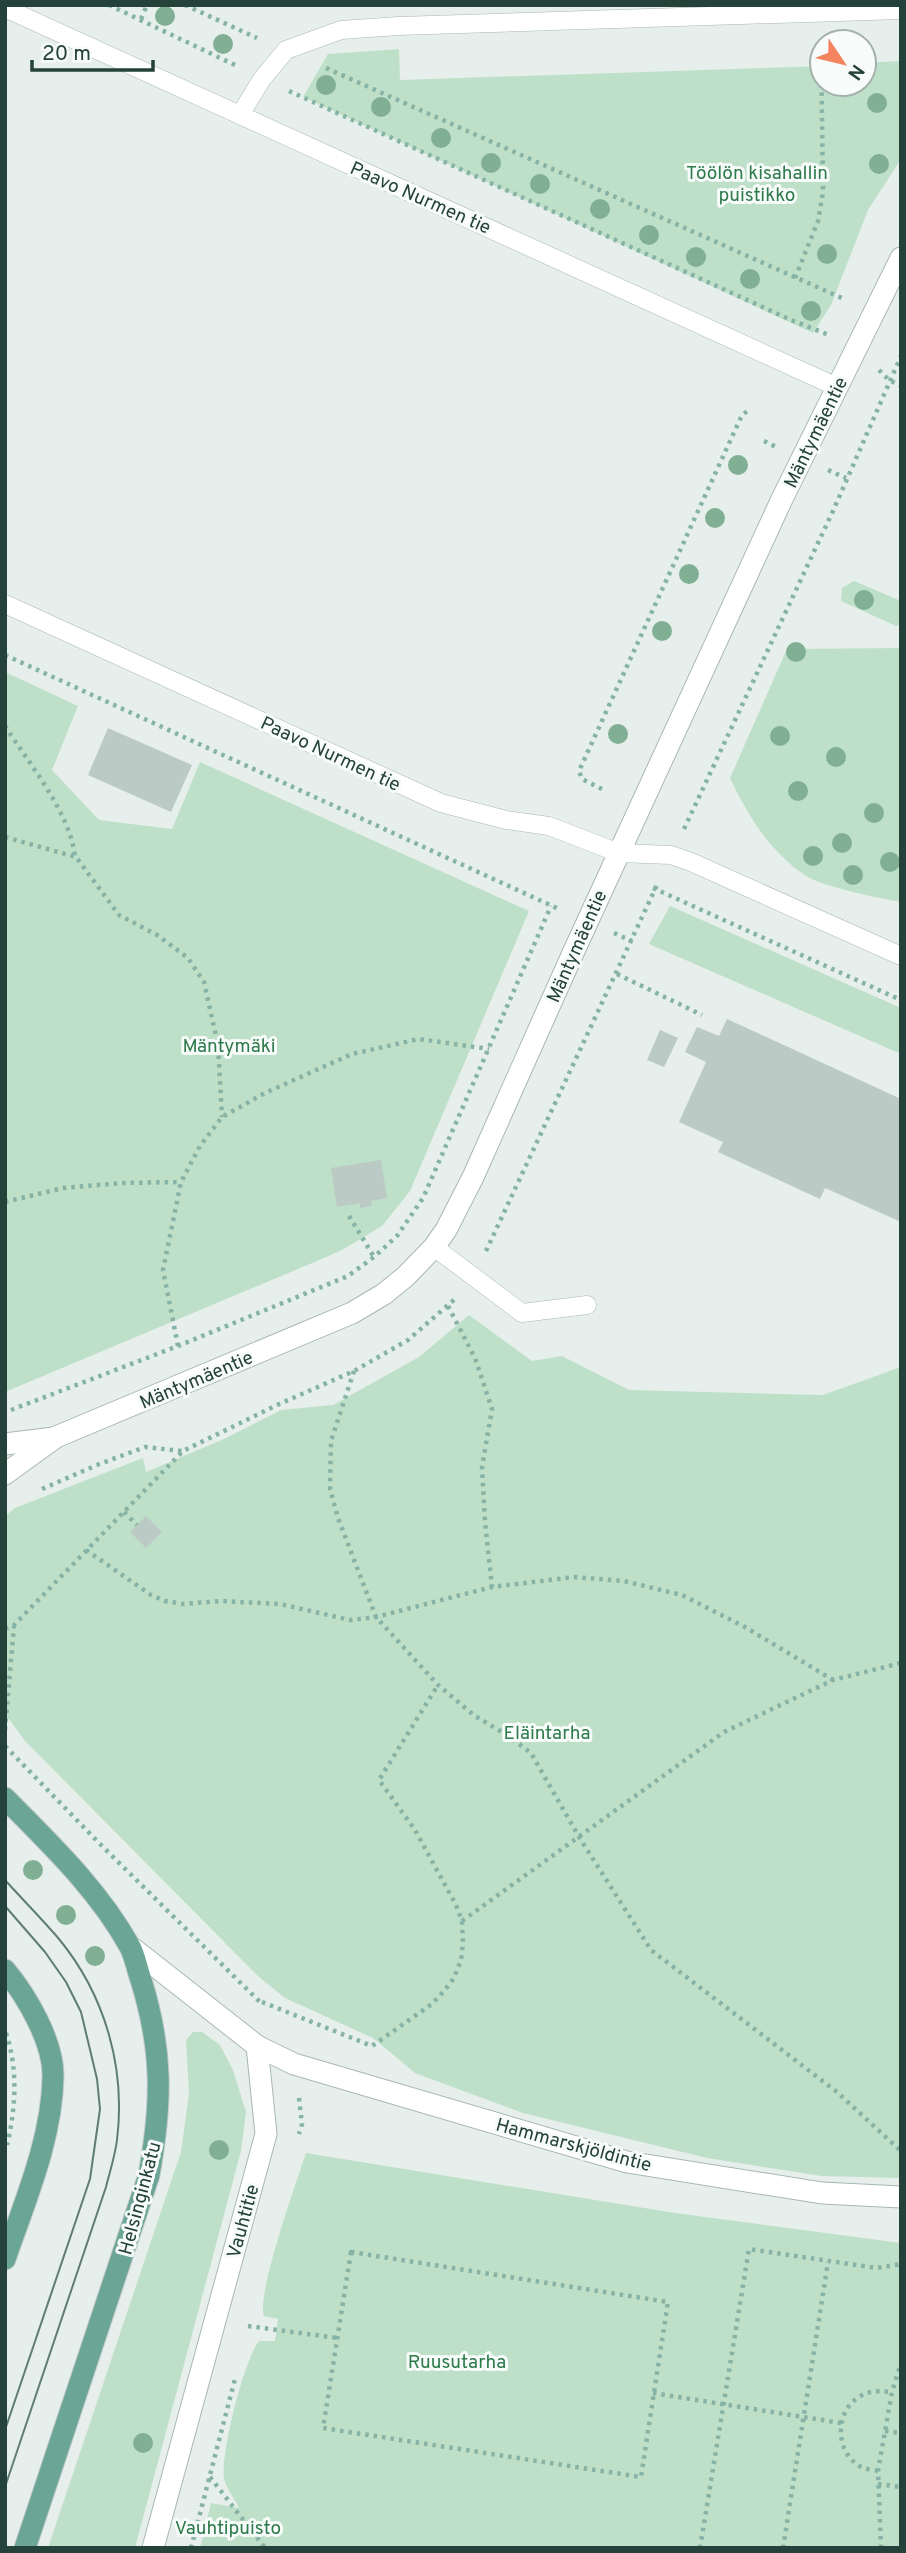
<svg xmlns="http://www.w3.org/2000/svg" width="906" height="2553" viewBox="0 0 906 2553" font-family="Overpass,sans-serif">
<rect width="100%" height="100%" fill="#e6efeb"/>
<!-- green -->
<g fill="#bfe0c8">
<polygon points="399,49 400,80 822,66 822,84 864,84 864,63 901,61 901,159 868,210 831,305 813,333 303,97 328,54"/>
<polygon points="854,581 901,601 901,625 896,626 841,601 842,588"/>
<path d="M901 648V902C879 898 823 887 806 876 770 852 748 816 730 778L787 649Z"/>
<polygon points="5,672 78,706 52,770 99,820 172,829 200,762 529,911 410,1191 382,1226 342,1250 317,1261 5,1392"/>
<polygon points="670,906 901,1008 901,1054 649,944"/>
<polygon points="469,1315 532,1361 562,1356 629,1390 823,1395 901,1367 901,2178 821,2176 707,2158 523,2113 415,2073 373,2038 285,1998 259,1977 26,1742 5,1714 5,1516 15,1508 143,1458 146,1472 224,1439 281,1410 333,1405 419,1357"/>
<polygon points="193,2032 202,2032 220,2045 233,2070 246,2112 241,2151 135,2548 48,2548 181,2152 189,2093 186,2040"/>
<path d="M306 2153 675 2213 901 2243V2548H200L211 2503 239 2508C235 2499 226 2488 224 2479 220 2455 244 2360 259 2341H275L278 2319 264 2316C256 2295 297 2181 306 2153Z"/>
</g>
<!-- building -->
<g fill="#bbcac4">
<polygon points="108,728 192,765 171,812 88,775"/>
<polygon points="727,1019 901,1099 901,1222 825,1188 820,1199 718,1152 723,1142 679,1122 706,1062 685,1052 697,1027 719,1036"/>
<polygon points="660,1030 678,1038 664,1067 647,1060"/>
<polygon points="381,1160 387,1198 371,1201 372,1206 360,1208 360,1203 337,1207 331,1168"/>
<polygon points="146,1516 162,1532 146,1548 130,1532"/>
</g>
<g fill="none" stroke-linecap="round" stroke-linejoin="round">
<defs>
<g id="service">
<polyline points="5,8 837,387"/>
<polyline points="240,115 262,79 286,50 341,30 398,26 901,10"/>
<polyline points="5,604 441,803 506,820 549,826 619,853 671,855 691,862 901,956"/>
<polyline points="434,1247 522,1313 587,1305"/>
</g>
<g id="minor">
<polyline points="131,1947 257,2046 294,2064 627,2162 822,2193 901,2197"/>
<polyline points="153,2548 266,2134 257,2046"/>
</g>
<g id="tertiary">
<polyline points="5,1444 54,1438"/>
<polyline points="5,1474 56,1437 352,1313 384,1294 406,1276 434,1247 446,1230 473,1177 573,953 781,501 901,258"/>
</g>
<g id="primary">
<path d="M5 1798C50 1844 97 1888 129 1945 135 1955 137 1969 141 1980 163 2051 162 2103 149 2175L25 2548"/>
<path d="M5 1970C26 1995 54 2042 53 2077 52 2139 25 2201 5 2259"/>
</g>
</defs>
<!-- service casing -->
<use href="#service" stroke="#a8b8b2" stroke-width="19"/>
<!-- minor casing -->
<use href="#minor" stroke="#a8b8b2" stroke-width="23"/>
<!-- tertiary casing -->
<use href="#tertiary" stroke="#a8b8b2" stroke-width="23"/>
<!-- primary casing -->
<use href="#primary" stroke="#c2cac8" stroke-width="23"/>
<!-- path -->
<g stroke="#86b3a5" stroke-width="4.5" stroke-dasharray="3.5 5" stroke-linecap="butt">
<polyline points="109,5 237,66"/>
<polyline points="185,5 257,38"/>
<polyline points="141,19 147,5"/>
<polyline points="326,68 844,299"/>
<polyline points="289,91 791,320 829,335"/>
<polyline points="795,278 818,221 823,192 821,41"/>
<polyline points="879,370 889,380 901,386"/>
<polyline points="764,441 776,447"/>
<polyline points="828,470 846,478"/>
<polyline points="5,655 561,910"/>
<path d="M5 726C28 762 71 814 75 857"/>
<polyline points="602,789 582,779 579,771 742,415 749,410"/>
<polyline points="684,829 833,511 901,356"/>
<polyline points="5,837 76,857 119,915 157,935 188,958 204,982 218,1045 222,1117"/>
<polyline points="653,888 901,1000"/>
<polyline points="614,933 632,941"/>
<polyline points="617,974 702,1015"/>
<polyline points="5,1202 63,1188 122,1183 181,1182"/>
<polyline points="349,1216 374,1257"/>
<polyline points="486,1251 657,885"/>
<polyline points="448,1306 475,1358 492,1409 482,1467 485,1522 492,1587"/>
<polyline points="178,1346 163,1270 181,1182 200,1146 222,1117 265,1093 352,1054 419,1039 489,1049"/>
<polyline points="354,1371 331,1441 330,1489 338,1518 376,1617 438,1685 475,1716 507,1735 531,1753 579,1837 651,1950 837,2092 901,2151"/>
<polyline points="11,1410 178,1346 348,1276 374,1257 397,1236 423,1198 551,906"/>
<polyline points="42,1489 97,1465 145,1447 182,1451"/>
<polyline points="124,1512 137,1525"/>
<polyline points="86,1550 151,1595 165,1601 183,1604 221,1601 280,1604 350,1620 376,1617 492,1587 574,1577 624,1581 682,1595 745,1627 833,1680"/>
<polyline points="5,1629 14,1625 183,1451 277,1405 354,1371 408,1340 455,1299"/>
<polyline points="5,1730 14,1626"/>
<polyline points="5,1746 101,1845 262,2004"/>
<polyline points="462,1921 724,1732 833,1680 901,1663"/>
<polyline points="262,2002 372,2046 432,2004 444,1991 454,1978 461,1960 463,1942 462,1921 456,1905 415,1830 379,1780 438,1685"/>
<path d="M6 2033C18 2068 16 2109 7 2145"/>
<polyline points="299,2098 302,2124 299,2134"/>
<polygon points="351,2252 668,2302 641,2477 323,2428"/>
<polyline points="248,2326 337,2338"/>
<polyline points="653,2393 841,2423"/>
<polyline points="885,2431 901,2433"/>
<path d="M878 2471C873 2470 866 2469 861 2467 835 2453 834 2412 859 2397 869 2390 880 2391 892 2392"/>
<polyline points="210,2477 265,2548"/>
<polyline points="878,2484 901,2487"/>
<polyline points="191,2548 235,2379"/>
<polyline points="700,2548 749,2249 877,2268 901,2264"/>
<polyline points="783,2548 828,2262"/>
<polyline points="881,2548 878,2471 892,2392 901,2363"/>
</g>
<!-- service -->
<use href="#service" stroke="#fff" stroke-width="18"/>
<!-- minor -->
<use href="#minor" stroke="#fff" stroke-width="21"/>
<!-- tertiary -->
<use href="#tertiary" stroke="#fff" stroke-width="21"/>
<!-- primary -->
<use href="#primary" stroke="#6aa596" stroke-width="21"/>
<!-- tram -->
<g stroke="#5f7d75" stroke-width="2">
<path d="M5 1880C23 1900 42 1919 59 1939 105 1995 126 2068 117 2140 115 2156 110 2171 106 2187L5 2487"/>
<polyline points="5,1906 45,1952 66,1982 81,2012 97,2079 100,2109 90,2179 5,2430"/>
</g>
</g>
<!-- trees -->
<g fill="#80af93">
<circle cx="165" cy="16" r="10"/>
<circle cx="223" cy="44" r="10"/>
<circle cx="326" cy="85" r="10"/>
<circle cx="877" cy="103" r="10"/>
<circle cx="381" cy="107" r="10"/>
<circle cx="441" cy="138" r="10"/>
<circle cx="491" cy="163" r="10"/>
<circle cx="879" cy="164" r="10"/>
<circle cx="540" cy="184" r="10"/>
<circle cx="600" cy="209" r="10"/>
<circle cx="649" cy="235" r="10"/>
<circle cx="827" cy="254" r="10"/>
<circle cx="696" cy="257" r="10"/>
<circle cx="750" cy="279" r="10"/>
<circle cx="811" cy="311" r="10"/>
<circle cx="738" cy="465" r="10"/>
<circle cx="715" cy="518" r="10"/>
<circle cx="689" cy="574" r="10"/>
<circle cx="864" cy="600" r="10"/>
<circle cx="662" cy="631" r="10"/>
<circle cx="796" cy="652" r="10"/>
<circle cx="618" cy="734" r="10"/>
<circle cx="780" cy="736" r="10"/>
<circle cx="836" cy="757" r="10"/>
<circle cx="798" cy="791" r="10"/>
<circle cx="874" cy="813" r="10"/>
<circle cx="842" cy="843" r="10"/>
<circle cx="813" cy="856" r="10"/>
<circle cx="890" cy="862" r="10"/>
<circle cx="853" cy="875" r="10"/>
<circle cx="33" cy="1870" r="10"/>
<circle cx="66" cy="1915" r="10"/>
<circle cx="95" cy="1956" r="10"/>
<circle cx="219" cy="2150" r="10"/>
<circle cx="143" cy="2443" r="10"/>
</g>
<g text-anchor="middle" stroke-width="6" stroke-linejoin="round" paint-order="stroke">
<!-- park labels -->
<g font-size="19" fill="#2d7a4b" stroke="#f7fbf9">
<text x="757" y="179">Töölön kisahallin<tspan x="757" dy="22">puistikko</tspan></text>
<text x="229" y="1052">Mäntymäki</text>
<text x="547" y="1739">Eläintarha</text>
<text x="457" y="2368">Ruusutarha</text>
<text x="228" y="2534">Vauhtipuisto</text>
</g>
<!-- street labels -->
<g font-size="19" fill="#24423a" stroke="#f7fbf9">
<text transform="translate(421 197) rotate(24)" y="7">Paavo Nurmen tie</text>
<text transform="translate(815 432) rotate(-64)" y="7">Mäntymäentie</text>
<text transform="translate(331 753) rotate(25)" y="7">Paavo Nurmen tie</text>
<text transform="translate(576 946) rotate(-66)" y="7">Mäntymäentie</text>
<text transform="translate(196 1379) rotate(-23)" y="7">Mäntymäentie</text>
<text transform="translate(574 2144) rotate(15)" y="7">Hammarskjöldintie</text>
<text transform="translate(139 2198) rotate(-75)" y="7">Helsinginkatu</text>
<text transform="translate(242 2221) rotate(-75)" y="7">Vauhtitie</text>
</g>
</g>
<!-- border -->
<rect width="906" height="2553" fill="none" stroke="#24423a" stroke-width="14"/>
<!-- north arrow -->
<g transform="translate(843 63) rotate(125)"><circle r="33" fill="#f7fbf9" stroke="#a3b1ad" stroke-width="2"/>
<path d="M0-5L12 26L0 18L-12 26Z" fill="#f4845f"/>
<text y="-10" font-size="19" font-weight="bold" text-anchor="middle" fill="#24423a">N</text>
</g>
<!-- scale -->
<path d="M32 60v10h121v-10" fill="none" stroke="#24423a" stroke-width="3.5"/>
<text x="42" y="60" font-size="21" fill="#24423a" stroke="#f7fbf9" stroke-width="5" paint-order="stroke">20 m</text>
</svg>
